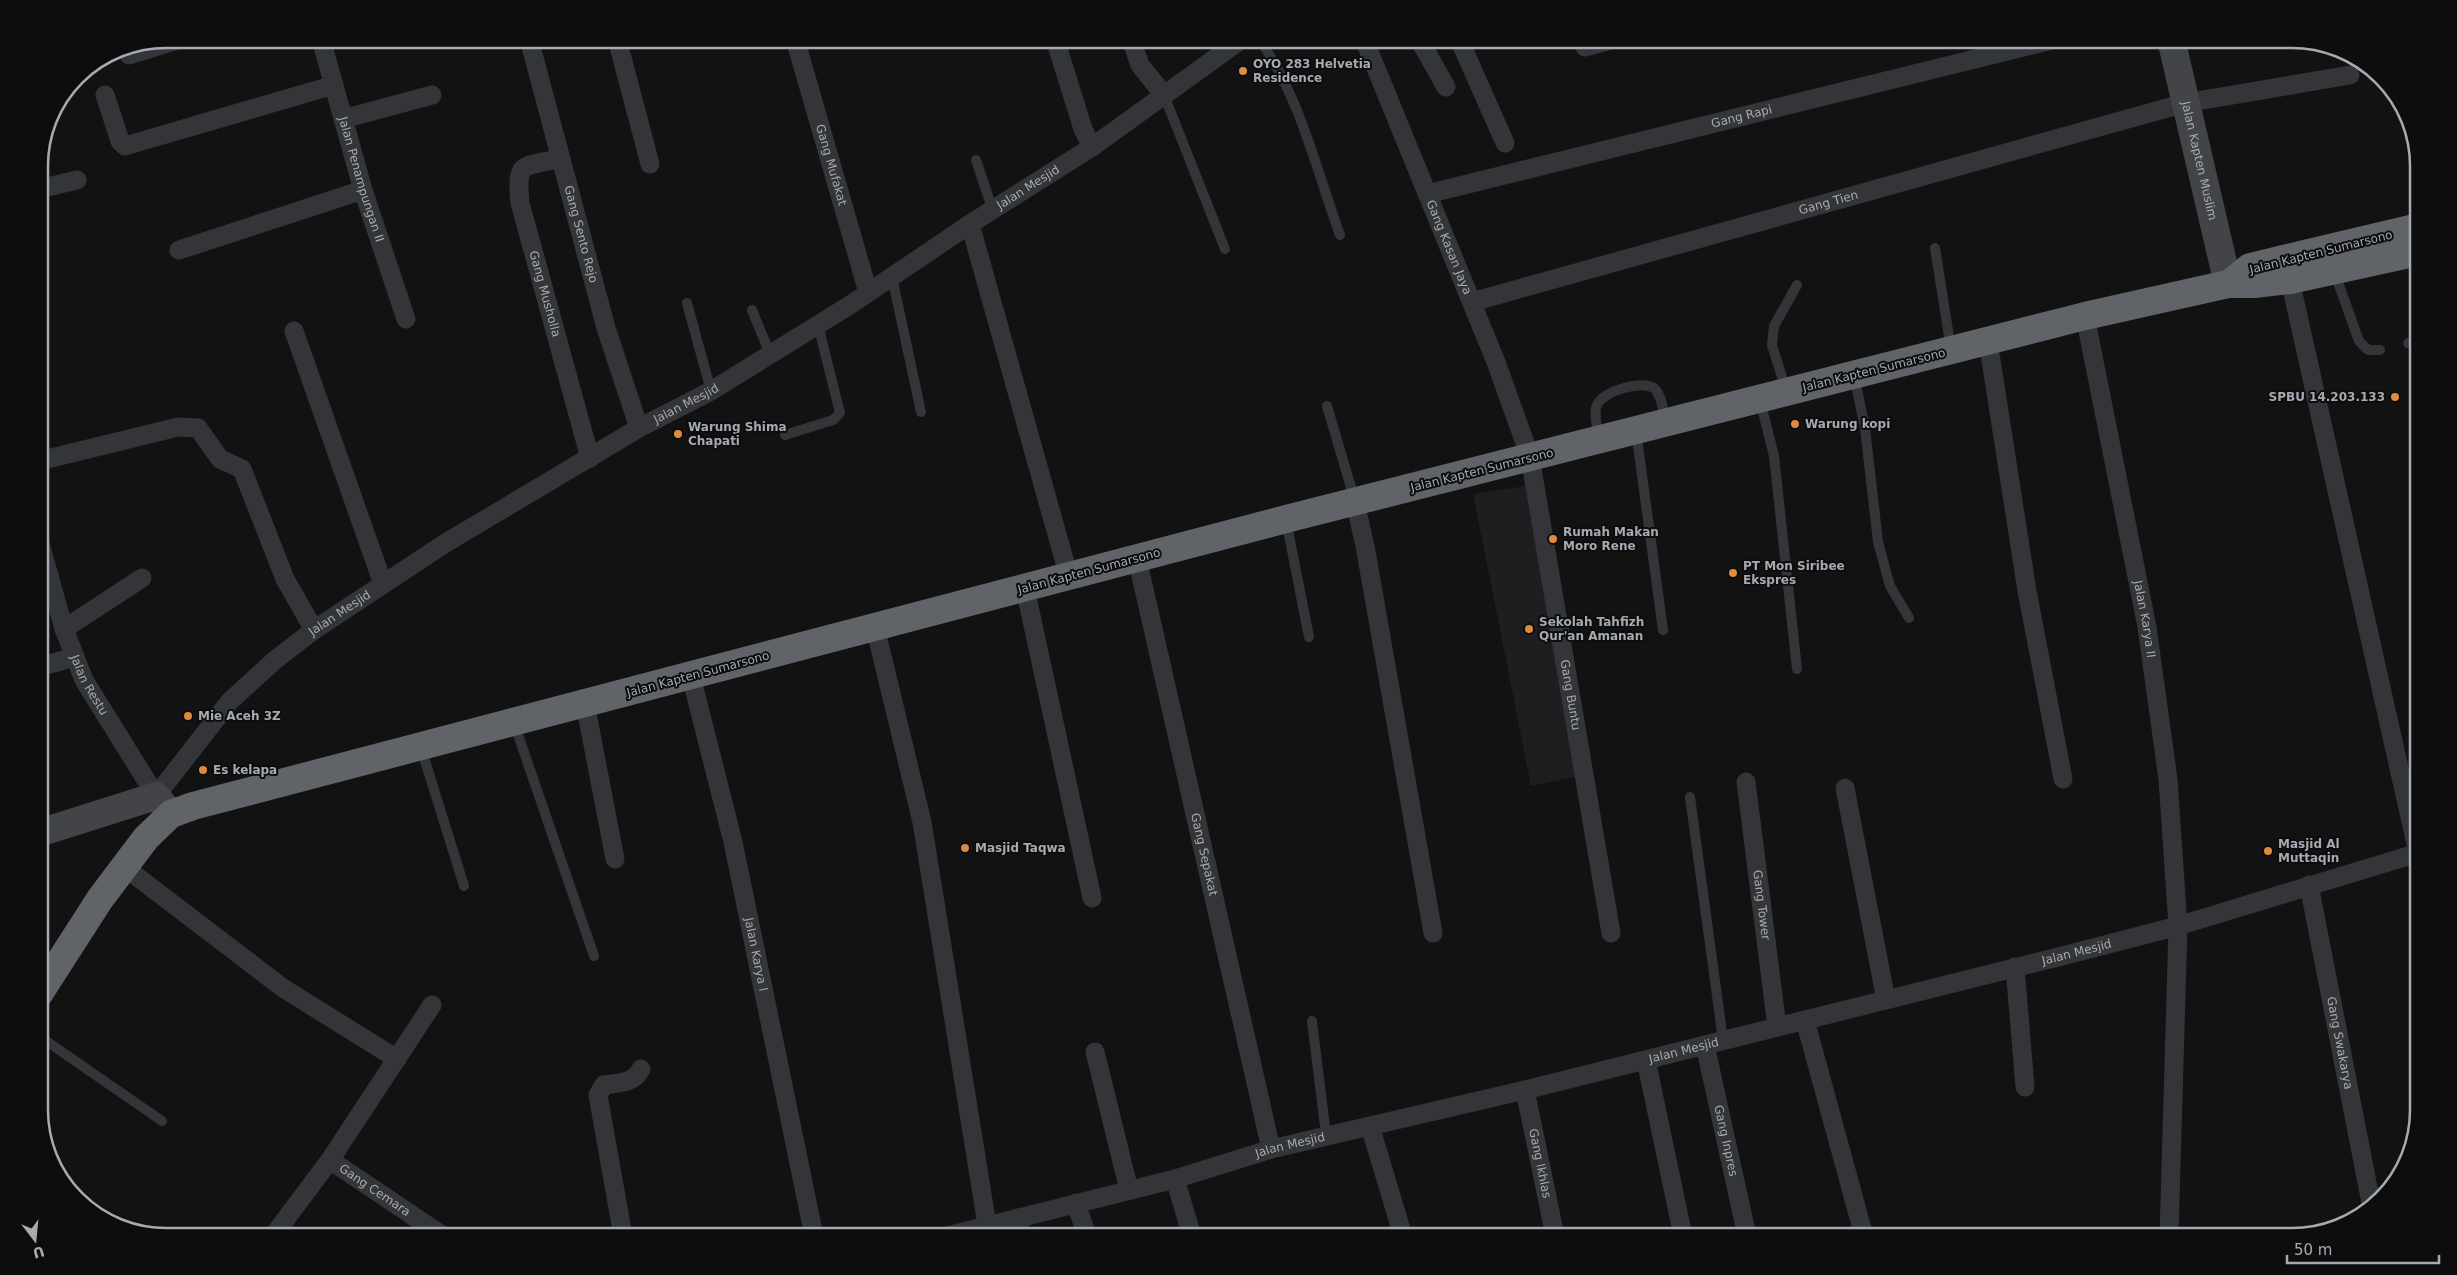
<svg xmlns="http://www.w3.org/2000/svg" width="2457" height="1275" viewBox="0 0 2457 1275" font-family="'DejaVu Sans',sans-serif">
<rect width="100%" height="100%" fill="#121213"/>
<!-- built -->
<polygon fill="#1e1e20" points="1532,485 1575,777 1531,786 1473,494"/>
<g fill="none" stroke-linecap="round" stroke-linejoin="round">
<!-- lane -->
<g stroke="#333538" stroke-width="10">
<path d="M1259 39C1299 94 1317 172 1340 235"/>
<polyline points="1164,95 1225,249"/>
<polyline points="976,160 993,211"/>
<polyline points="1935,248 1951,349"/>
<polyline points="2413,254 2418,273"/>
<polyline points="2334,271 2359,341 2368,350 2380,350"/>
<polyline points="892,277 921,412"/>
<polyline points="687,303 711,391"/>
<polyline points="752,310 770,354"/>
<polyline points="2408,343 2418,340"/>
<polyline points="1854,375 1865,428 1878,542 1890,586 1909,618"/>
<polyline points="1786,390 1772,345 1774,326 1797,285"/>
<polyline points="1760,400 1774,456 1797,669"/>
<polyline points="1327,406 1355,501"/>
<polyline points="1636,431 1663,630"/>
<polyline points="785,435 833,420 840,413 818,325"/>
<path d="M1599 439C1598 430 1593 413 1597 405 1602 391 1644 379 1655 389 1662 396 1663 412 1666 422"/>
<polyline points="1286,520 1309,637"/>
<polyline points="514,723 594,956"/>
<polyline points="421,748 464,886"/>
<polyline points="1690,797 1723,1040"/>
<polyline points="1312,1021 1326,1135"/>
<polyline points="39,1036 162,1121"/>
<polyline points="72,1190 75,1192"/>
</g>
<!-- street -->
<g stroke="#333538" stroke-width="19">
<path id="s1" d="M321 39 363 190 406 319"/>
<path id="s2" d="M529 39 606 328 639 428"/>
<polyline points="617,39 650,164"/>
<path id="s3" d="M795 39 868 292"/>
<polyline points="1055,39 1083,129 1092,147"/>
<polyline points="1131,39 1140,65 1164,95"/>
<path id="s4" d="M1364 39 1496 362 1530 457 1611 933"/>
<polyline points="1419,39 1446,87"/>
<polyline points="1459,39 1505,143"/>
<polyline points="1585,47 1614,39"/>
<polyline points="129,55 181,39"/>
<polyline points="105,95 120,141 125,146 334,85"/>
<polyline points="343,119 432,95"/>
<path id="s5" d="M561 158C522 168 516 159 520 203L590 458"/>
<polyline points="39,189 77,180"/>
<path id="s6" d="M1427 194 2056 39"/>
<polyline points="970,224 1069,577"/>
<polyline points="179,250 363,190"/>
<polyline points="2290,280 2418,853"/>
<path id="s7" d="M1472 302 2185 103 2350 75"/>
<path id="s8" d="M2085 316 2147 627 2168 779 2178 926 2169 1236"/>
<polyline points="294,331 383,584"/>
<polyline points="1988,341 2027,591 2063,779"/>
<polyline points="39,461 178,427 198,428 220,459 242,469 285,579 314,630"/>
<polyline points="1355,502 1365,546 1433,933"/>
<path id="s9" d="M39 540 64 629 84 680 156 796 230 701 275 660 314 630 444 544 639 428 711 391 850 305 970 224 1092 147 1242 39"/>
<path id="s10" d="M1137 558 1271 1149"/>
<polyline points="1025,588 1092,898"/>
<polyline points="875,627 922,822 987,1225"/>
<polyline points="64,629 142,578"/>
<polyline points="39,667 75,657"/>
<path id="s11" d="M691 676 733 842 814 1236"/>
<polyline points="585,703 615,859"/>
<path id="s12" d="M1746 782 1777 1027"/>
<polyline points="1845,788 1886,1000"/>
<polyline points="123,866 283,988 397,1059"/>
<path id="s13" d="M2309 885 2371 1203"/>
<polyline points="2015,967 2025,1087"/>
<polyline points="1805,1020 1864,1236"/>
<path id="s14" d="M1705 1045 1747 1236"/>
<polyline points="1095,1052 1129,1190"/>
<polyline points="1646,1060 1683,1236"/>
<path id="s15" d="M1525 1090 1555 1236"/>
<polyline points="1370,1126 1403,1236"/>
<path id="s16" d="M330 1160 443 1236"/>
<polyline points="1175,1179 1192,1236"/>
<polyline points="1076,1203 1087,1236"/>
<polyline points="1017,1218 1022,1236"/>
<polyline points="273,1236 330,1160 432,1005"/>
<path d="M623 1236 598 1095 604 1085C617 1083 635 1083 641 1069"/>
<path id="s17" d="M947 1236 1175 1179 1271 1149 1525 1090 2070 954 2178 926 2418 853"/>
</g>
<!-- secondary -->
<g stroke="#424447" stroke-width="28">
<path id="s18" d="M2171 39 2228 284"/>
<polyline points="39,833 156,796 171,814"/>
</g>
<!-- highway -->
<g stroke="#606368" stroke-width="28">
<polyline points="2235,279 2250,267 2418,227"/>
<polyline points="39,994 100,899 146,838 171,814 193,806 1286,519 2085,316 2228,284 2254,284 2290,280 2418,252"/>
</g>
</g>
<!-- markers -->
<g fill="#dd8c40" stroke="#0d0d0e" stroke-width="2">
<circle cx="1243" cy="71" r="5"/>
<circle cx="2395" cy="397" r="5"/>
<circle cx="1795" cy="424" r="5"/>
<circle cx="678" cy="434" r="5"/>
<circle cx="1553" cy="539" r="5"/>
<circle cx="1733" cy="573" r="5"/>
<circle cx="1529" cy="629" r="5"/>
<circle cx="188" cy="716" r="5"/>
<circle cx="203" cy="770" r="5"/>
<circle cx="965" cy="848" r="5"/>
<circle cx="2268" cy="851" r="5"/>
</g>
<g text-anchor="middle" stroke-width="4" stroke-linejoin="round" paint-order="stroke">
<!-- poi labels -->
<g font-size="12" font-weight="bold" fill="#a5abb2" stroke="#0d0d0e" text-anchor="start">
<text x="1253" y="68">OYO 283 Helvetia<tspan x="1253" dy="14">Residence</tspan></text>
<text x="2385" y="401" text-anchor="end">SPBU 14.203.133</text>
<text x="1805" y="428">Warung kopi</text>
<text x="688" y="431">Warung Shima<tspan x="688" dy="14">Chapati</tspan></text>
<text x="1563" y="536">Rumah Makan<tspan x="1563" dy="14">Moro Rene</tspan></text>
<text x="1743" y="570">PT Mon Siribee<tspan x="1743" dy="14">Ekspres</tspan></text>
<text x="1539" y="626">Sekolah Tahfizh<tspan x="1539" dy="14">Qur'an Amanan</tspan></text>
<text x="198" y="720">Mie Aceh 3Z</text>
<text x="213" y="774">Es kelapa</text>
<text x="2278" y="848">Masjid Al<tspan x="2278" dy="14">Muttaqin</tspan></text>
<text x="975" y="852">Masjid Taqwa</text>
</g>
<!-- street labels -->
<g font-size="12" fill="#a5abb2" stroke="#0d0d0e">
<text dy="4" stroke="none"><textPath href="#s6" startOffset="324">Gang Rapi</textPath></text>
<text dy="4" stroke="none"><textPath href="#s18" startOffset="125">Jalan Kapten Muslim</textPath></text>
<text dy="4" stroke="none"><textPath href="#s3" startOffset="131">Gang Mufakat</textPath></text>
<text dy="4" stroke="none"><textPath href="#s1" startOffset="146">Jalan Penampungan II</textPath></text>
<text dy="4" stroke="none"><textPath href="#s9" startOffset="1355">Jalan Mesjid</textPath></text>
<text dy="4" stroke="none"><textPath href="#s7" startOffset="370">Gang Tien</textPath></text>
<text dy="4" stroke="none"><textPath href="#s2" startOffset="202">Gang Sento Rejo</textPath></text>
<text dy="4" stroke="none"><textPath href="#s4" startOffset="225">Gang Kasan Jaya</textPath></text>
<text transform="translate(2321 252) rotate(-14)" y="4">Jalan Kapten Sumarsono</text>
<text dy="4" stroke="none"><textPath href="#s5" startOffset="169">Gang Musholla</textPath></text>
<text transform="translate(1874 370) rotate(-14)" y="4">Jalan Kapten Sumarsono</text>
<text dy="4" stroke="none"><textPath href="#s9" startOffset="950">Jalan Mesjid</textPath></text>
<text transform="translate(1482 470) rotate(-14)" y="4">Jalan Kapten Sumarsono</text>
<text transform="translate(1089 571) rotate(-15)" y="4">Jalan Kapten Sumarsono</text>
<text dy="4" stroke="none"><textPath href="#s9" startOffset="545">Jalan Mesjid</textPath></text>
<text dy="4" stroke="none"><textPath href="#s8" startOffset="309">Jalan Karya II</textPath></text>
<text transform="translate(698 674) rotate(-15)" y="4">Jalan Kapten Sumarsono</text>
<text dy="4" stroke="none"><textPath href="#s9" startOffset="154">Jalan Restu</textPath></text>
<text dy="4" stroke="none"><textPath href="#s4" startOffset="691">Gang Buntu</textPath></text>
<text dy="4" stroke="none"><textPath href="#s10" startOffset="304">Gang Sepakat</textPath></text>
<text dy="4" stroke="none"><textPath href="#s12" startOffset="124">Gang Tower</textPath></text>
<text dy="4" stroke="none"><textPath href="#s17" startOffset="1165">Jalan Mesjid</textPath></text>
<text dy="4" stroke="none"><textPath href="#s11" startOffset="286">Jalan Karya I</textPath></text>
<text dy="4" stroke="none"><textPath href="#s13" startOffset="161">Gang Swakarya</textPath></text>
<text dy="4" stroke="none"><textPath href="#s17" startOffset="760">Jalan Mesjid</textPath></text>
<text dy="4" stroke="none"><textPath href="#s14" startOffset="98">Gang Inpres</textPath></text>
<text dy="4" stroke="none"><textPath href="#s17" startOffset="355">Jalan Mesjid</textPath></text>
<text dy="4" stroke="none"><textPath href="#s15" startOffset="75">Gang Ikhlas</textPath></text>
<text dy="4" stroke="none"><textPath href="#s16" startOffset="54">Gang Cemara</textPath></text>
</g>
</g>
<!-- crop -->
<path d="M0 0H2457V1275H0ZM166 48H2292A118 118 0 0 1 2410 166V1110A118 118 0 0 1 2292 1228H166A118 118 0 0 1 48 1110V166A118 118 0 0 1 166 48Z" fill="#0d0d0e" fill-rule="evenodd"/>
<path fill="none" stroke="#a5abb2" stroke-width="2.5" d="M166 48H2292A118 118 0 0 1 2410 166V1110A118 118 0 0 1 2292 1228H166A118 118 0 0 1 48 1110V166A118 118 0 0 1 166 48Z"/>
<!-- north arrow -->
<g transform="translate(35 1240) rotate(164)" stroke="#0d0d0e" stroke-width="4" paint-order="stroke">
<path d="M0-4L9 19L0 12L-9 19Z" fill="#a5abb2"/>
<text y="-8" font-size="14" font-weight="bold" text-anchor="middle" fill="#a5abb2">U</text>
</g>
<!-- scale -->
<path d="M2287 1255v8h152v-8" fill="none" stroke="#a5abb2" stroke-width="2.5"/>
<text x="2294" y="1255" font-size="15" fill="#a5abb2" stroke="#0d0d0e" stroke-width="4" paint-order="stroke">50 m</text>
</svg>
